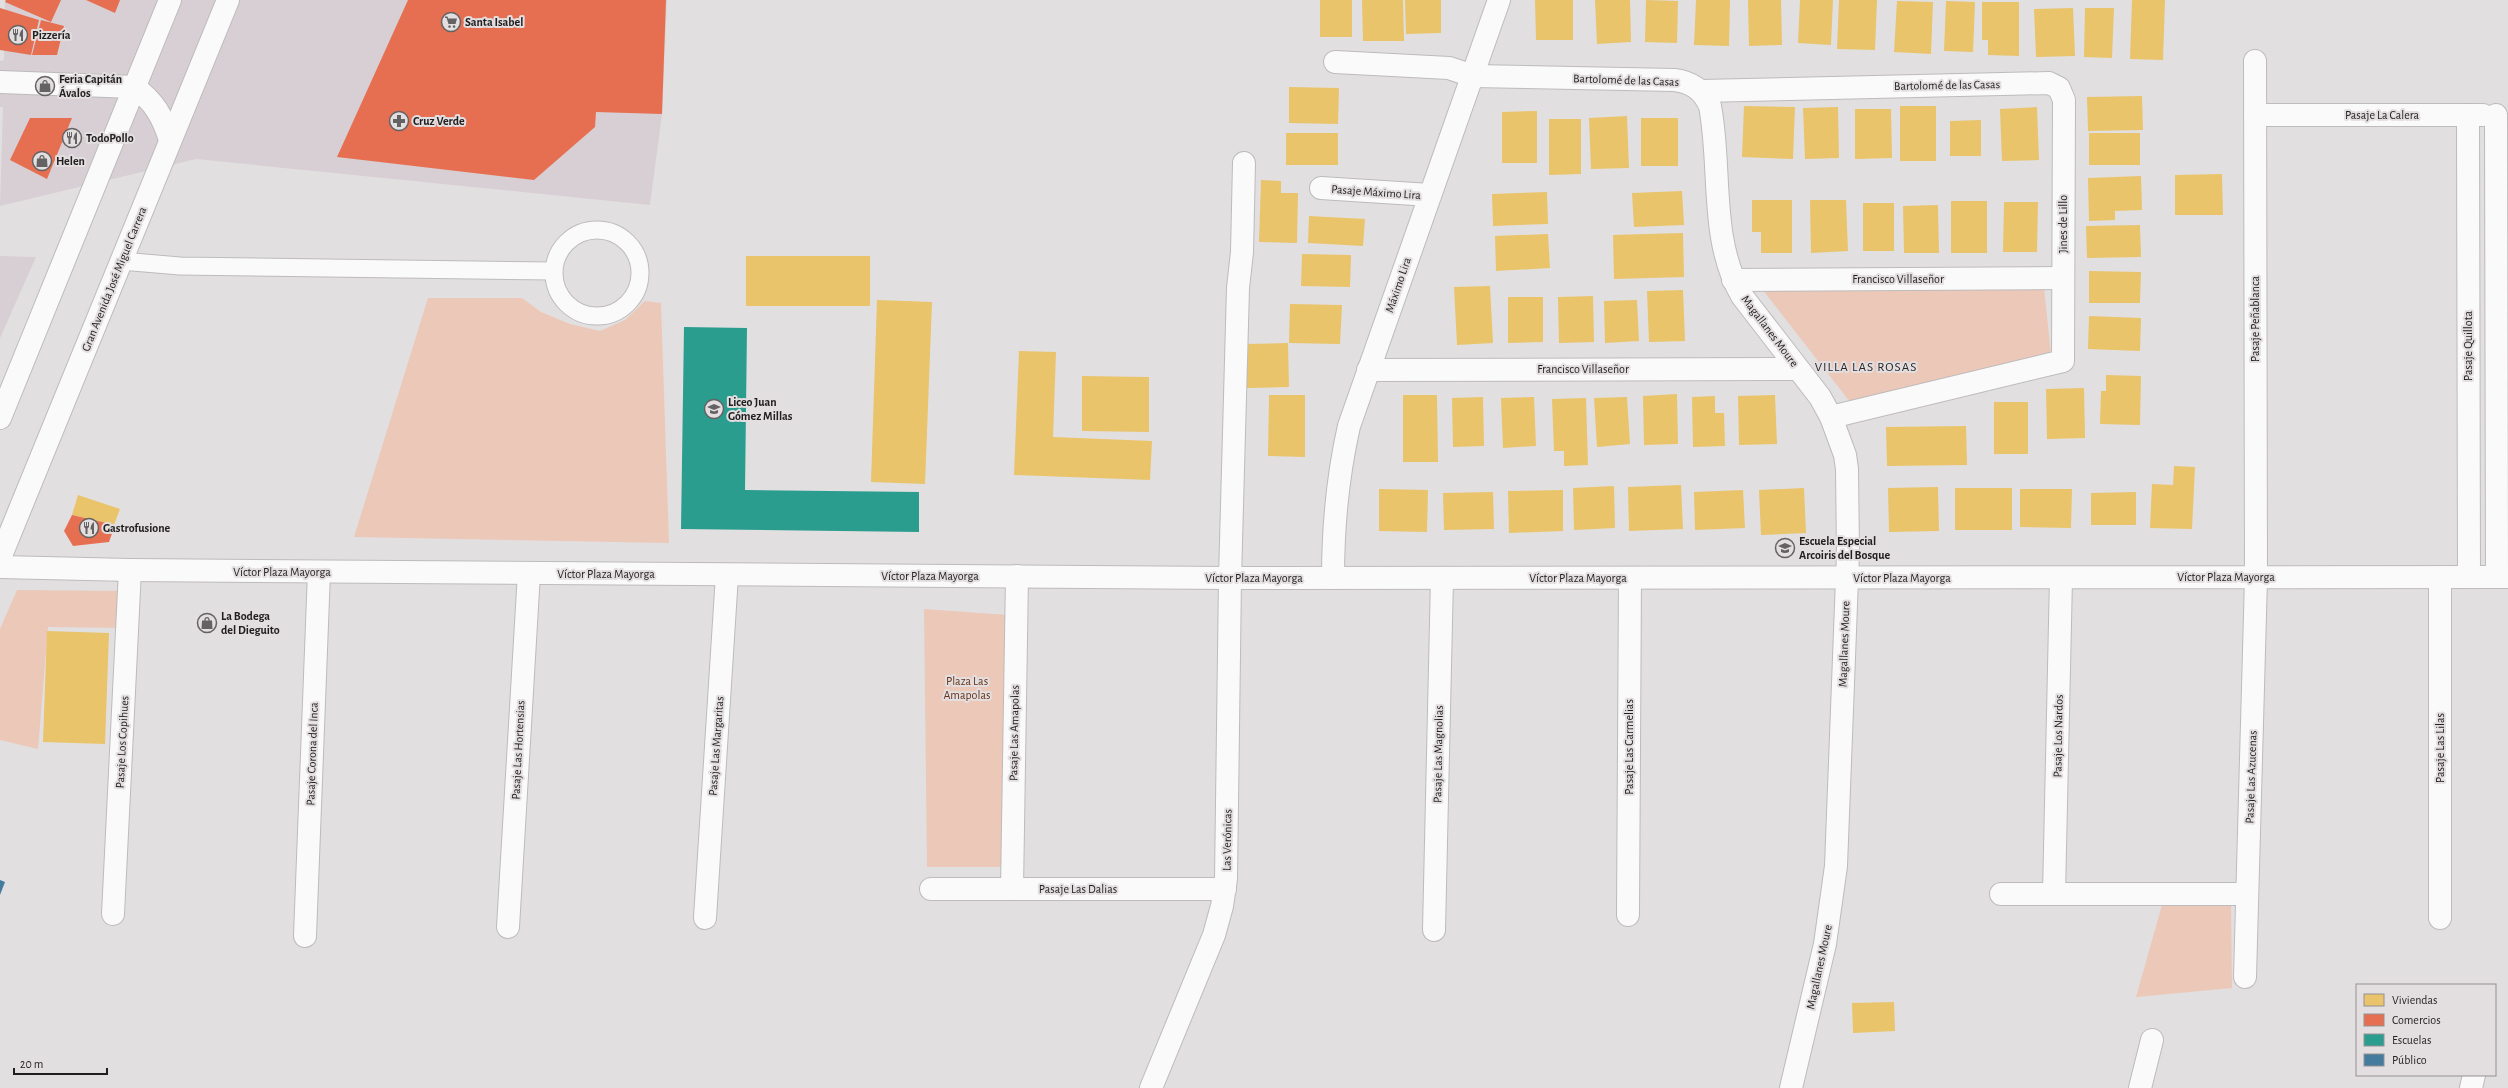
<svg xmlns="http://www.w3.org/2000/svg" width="2508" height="1088" viewBox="0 0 2508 1088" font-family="'Alegreya Sans',sans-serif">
<rect width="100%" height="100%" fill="#e2dfe0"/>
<!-- built -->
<g fill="#d7cfd3">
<polygon points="5,0 667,0 662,114 650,205 196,159 0,206 3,107 0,107 0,61 4,60"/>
<polygon points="0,256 36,257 0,338"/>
</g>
<!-- green -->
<g fill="#ecc8b8">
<polygon points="2044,288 2051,355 1850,402 1762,289"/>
<polygon points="428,298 522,298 541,312 570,324 600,331 625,320 645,301 661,303 669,543 354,537"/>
<polygon points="17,590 125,591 126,628 48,627 38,749 0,740 0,629"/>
<polygon points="924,609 1008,615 1008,867 927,867"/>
<polygon points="2231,902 2232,988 2136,997 2162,905"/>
</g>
<!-- homes -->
<g fill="#e9c46a">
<rect x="1320" y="0" width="32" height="37"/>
<polygon points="1362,0 1403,0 1404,41 1363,41"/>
<polygon points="1405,0 1441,0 1441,33 1406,34"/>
<polygon points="1535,0 1573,0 1573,40 1536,40"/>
<polygon points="1595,0 1630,0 1631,42 1597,44"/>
<polygon points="1646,0 1678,1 1677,43 1645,42"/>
<polygon points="1696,0 1730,0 1729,46 1694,45"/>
<polygon points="1748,0 1781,0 1782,45 1749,46"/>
<polygon points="1800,0 1833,0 1831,45 1798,43"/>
<polygon points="1839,0 1877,0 1875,50 1837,49"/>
<polygon points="2132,0 2165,0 2163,60 2130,59"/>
<polygon points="1897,1 1933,2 1931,54 1894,52"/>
<polygon points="1946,1 1975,2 1973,52 1944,51"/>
<polygon points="1982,2 2019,2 2019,56 1988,55 1988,40 1982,40"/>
<polygon points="2073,8 2075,56 2036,57 2034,9"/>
<polygon points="2085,8 2114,8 2112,58 2084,57"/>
<polygon points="1289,87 1339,88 1338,124 1289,123"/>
<polygon points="2142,96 2143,130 2088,131 2087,97"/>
<polygon points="1744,106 1795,107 1793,159 1742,157"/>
<rect x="1900" y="106" width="36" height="55"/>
<polygon points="1838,107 1839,158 1805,159 1803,108"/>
<polygon points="2037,107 2039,160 2002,161 2000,109"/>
<polygon points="1855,109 1891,109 1892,158 1855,159"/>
<polygon points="1537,111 1537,163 1502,163 1502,112"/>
<polygon points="1627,116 1629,168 1591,169 1589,118"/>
<rect x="1641" y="118" width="37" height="48"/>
<polygon points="1549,119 1581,119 1581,174 1549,175"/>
<polygon points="1981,120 1981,156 1950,156 1950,121"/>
<rect x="1286" y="133" width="52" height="32"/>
<rect x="2089" y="133" width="51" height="32"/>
<polygon points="2222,174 2223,215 2175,215 2175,175"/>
<polygon points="2141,176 2142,210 2115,211 2115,220 2089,221 2088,178"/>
<polygon points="1261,180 1281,181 1281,193 1298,193 1297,243 1259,242"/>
<polygon points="1682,191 1684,225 1634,227 1632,193"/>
<polygon points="1547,192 1548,224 1493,226 1492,194"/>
<polygon points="1752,200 1792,200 1792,253 1761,253 1761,232 1752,232"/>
<polygon points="1810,200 1846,200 1848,251 1811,253"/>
<rect x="1951" y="201" width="36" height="52"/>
<polygon points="2004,202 2038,202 2037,252 2003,252"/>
<rect x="1863" y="203" width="31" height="48"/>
<polygon points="1938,205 1939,253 1904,253 1903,206"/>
<polygon points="1309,216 1365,219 1363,246 1308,243"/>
<polygon points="2140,225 2141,257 2087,258 2086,226"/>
<polygon points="1683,233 1684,277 1614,279 1613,235"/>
<polygon points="1548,234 1550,268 1496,271 1495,236"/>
<polygon points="1302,254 1351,255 1350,287 1301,286"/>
<rect x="746" y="256" width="124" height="50"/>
<polygon points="2089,271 2141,272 2140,303 2089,303"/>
<polygon points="1490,286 1493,343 1457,345 1454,287"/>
<polygon points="1683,290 1685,341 1649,342 1647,291"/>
<polygon points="1593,296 1594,342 1559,343 1558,297"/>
<polygon points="1508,297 1543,297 1543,342 1508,343"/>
<polygon points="877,300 932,302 925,484 871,482"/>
<polygon points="1637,300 1639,341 1605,343 1604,301"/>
<polygon points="1290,304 1342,305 1340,344 1289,343"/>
<polygon points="2089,316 2141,318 2140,351 2088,349"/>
<polygon points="1288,343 1289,387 1247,388 1246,344"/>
<polygon points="1019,351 1056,352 1053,437 1152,441 1150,480 1014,475"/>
<polygon points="2106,375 2141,376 2140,425 2100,424 2101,391 2106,391"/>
<polygon points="1082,376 1149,377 1149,432 1082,431"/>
<polygon points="2084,388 2085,438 2047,439 2046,389"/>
<polygon points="1677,394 1678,444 1644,445 1643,396"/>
<polygon points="1269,395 1305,395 1305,457 1268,456"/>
<polygon points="1403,395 1437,395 1438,462 1403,462"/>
<polygon points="1775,395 1777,444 1739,445 1738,396"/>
<polygon points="1715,396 1715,413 1724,413 1725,446 1693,447 1692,397"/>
<polygon points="1483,397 1484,446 1453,447 1452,398"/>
<polygon points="1534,397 1536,446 1503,448 1501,398"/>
<polygon points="1627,397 1630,444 1597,447 1594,398"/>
<polygon points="1586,398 1588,465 1564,466 1564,451 1554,451 1552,399"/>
<rect x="1994" y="402" width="34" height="52"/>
<polygon points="1966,426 1967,465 1887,466 1886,427"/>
<polygon points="2174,466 2195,467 2192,529 2150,528 2152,484 2173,485"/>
<polygon points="1681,485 1683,529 1629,531 1628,487"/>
<polygon points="1614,486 1615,528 1574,530 1573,488"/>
<polygon points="1938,487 1939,531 1889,532 1888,488"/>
<polygon points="1804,488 1806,533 1761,535 1759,490"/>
<rect x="1955" y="488" width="57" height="42"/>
<polygon points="1379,489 1428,490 1427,532 1379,531"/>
<polygon points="2020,489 2072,489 2071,528 2020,527"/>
<polygon points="1563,490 1563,531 1509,533 1508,491"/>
<polygon points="1743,490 1745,528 1695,530 1694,492"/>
<polygon points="1493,492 1494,529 1444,530 1443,493"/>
<polygon points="2136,492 2136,525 2091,525 2091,493"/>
<polygon points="78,495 120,509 114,525 72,515"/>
<polygon points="47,631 109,633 105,744 43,742"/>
<polygon points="1894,1002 1895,1031 1853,1033 1852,1003"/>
</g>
<!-- shops -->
<g fill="#e76f51">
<polygon points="6,0 61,0 51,22 5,2"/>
<polygon points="86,0 120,0 115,13"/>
<polygon points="408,0 666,0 662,114 596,112 595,127 534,180 337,157"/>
<polygon points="0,8 39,20 31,55 0,50"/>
<polygon points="41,20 64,26 57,55 32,55"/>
<polygon points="30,118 72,118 47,179 10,160"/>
<polygon points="72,515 115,525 109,542 73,546 64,531"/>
</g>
<!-- schools -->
<polygon fill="#2a9d8f" points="684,327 747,328 745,490 919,492 919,532 681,529"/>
<!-- public -->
<polygon fill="#457b9d" points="0,880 5,882 0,895"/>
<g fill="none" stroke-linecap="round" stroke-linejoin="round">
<defs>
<g id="lane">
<circle cx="597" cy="273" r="43"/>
<polyline points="121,261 180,266 553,271"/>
</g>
<g id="street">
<path d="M1335 62 1449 68 1473 76 1674 80C1692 82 1703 90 1710 106 1722 169 1709 239 1742 296L1820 397 1831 417 1845 455 1847 469 1848 553 1836 866 1825 944 1791 1088"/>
<polyline points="0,82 134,87"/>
<polyline points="1701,91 2049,83 2059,88 2064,100 2063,361 1831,417"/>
<polyline points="2255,115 2483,115"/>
<polyline points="2468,115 2469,577"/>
<polyline points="2496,115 2497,577"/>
<polyline points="1321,188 1430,195"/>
<polyline points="1733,280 2063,278"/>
<polyline points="1368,370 1798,369"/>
<polyline points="2440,577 2440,918"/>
<path d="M1333 578C1333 525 1337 479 1349 426L1499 0"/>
<polyline points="931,889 1225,889"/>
<polyline points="1012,889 1017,576"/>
<polyline points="2001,894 2247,894"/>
<polyline points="2054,894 2061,578"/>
<polyline points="113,914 130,570"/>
<polyline points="1628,915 1630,578"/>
<polyline points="705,918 727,575"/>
<polyline points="508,927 529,573"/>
<polyline points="1434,930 1442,578"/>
<polyline points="305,936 319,572"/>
<polyline points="2245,977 2256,578 2255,61"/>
<polyline points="1151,1088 1214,935 1222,906 1226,879 1230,578 1238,288 1242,252 1244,163"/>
<polyline points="2140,1088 2152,1040"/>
<polyline points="2471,1088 2474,1075"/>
</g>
<polyline id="secondary" points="0,567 130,570 1230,578 2508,577"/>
<g id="primary">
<path d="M134 87C154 101 163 117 170 140"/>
<polyline points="0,418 170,0"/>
<polyline points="0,558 228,0"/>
</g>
</defs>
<!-- lane casing -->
<use href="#lane" stroke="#bdbbbc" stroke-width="19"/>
<!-- street casing -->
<use href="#street" stroke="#bdbbbc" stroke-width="24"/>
<!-- secondary casing -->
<use href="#secondary" stroke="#bdbbbc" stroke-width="24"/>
<!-- primary casing -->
<use href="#primary" stroke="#bdbbbc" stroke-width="24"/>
<!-- lane -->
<use href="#lane" stroke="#fbfafa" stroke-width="17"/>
<!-- street -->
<use href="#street" stroke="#fbfafa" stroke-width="22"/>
<!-- secondary -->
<use href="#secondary" stroke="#fbfafa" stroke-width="22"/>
<!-- primary -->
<use href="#primary" stroke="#fbfafa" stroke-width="22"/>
</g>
<!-- icons -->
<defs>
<symbol id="supermarket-ring" viewBox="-11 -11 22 22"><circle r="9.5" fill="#e3dee0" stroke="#646263" stroke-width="1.5"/><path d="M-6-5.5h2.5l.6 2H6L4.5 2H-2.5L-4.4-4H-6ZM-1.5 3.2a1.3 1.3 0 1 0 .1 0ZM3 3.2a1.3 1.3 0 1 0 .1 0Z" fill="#646263"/></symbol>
<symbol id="restaurant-ring" viewBox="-11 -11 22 22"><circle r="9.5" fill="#e3dee0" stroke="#646263" stroke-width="1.5"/><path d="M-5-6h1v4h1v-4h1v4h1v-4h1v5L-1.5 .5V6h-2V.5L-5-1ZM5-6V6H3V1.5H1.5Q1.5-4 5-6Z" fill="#646263"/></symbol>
<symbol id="shop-ring" viewBox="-11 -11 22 22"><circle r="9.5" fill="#e3dee0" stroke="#646263" stroke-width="1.5"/><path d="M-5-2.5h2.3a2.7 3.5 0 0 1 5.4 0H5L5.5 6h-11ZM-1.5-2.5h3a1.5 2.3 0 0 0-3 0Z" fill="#646263"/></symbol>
<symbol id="pharmacy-ring" viewBox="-11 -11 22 22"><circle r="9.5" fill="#e3dee0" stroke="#646263" stroke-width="1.5"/><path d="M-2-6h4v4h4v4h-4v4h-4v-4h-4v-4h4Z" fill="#646263"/></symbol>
<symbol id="school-ring" viewBox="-11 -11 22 22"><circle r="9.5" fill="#e3dee0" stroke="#646263" stroke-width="1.5"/><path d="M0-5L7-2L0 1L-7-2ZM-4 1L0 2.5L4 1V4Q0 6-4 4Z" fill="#646263"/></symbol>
</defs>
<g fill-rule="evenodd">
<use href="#supermarket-ring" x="440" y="11" width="22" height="22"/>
<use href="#restaurant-ring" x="7" y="24" width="22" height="22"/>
<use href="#shop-ring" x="34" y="75" width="22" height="22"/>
<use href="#pharmacy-ring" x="388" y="110" width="22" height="22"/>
<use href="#restaurant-ring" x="61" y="127" width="22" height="22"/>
<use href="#shop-ring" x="31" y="150" width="22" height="22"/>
<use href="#school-ring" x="703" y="398" width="22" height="22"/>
<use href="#restaurant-ring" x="78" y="517" width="22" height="22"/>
<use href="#school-ring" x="1774" y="537" width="22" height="22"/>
<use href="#shop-ring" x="196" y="612" width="22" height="22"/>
</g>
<g text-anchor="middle" stroke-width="4" stroke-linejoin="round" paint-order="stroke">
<!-- poi labels -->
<g font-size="12" font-weight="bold" fill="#201e1f" stroke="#e3dee0" text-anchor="start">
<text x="465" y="26">Santa Isabel</text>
<text x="32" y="39">Pizzería</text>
<text x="59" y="83">Feria Capitán<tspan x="59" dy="14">Ávalos</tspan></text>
<text x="413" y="125">Cruz Verde</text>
<text x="86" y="142">TodoPollo</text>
<text x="56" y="165">Helen</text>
<text x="728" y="406">Liceo Juan<tspan x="728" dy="14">Gómez Millas</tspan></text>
<text x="103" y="532">Gastrofusione</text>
<text x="1799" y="545">Escuela Especial<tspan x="1799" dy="14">Arcoiris del Bosque</tspan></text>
<text x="221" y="620">La Bodega<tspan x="221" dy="14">del Dieguito</tspan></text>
</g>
<!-- street labels -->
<g font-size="12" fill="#201e1f" stroke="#e3dee0">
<text transform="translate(1626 80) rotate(2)" y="4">Bartolomé de las Casas</text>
<text transform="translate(1947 85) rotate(-1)" y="4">Bartolomé de las Casas</text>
<text x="2382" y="119">Pasaje La Calera</text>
<text transform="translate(1376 192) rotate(4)" y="4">Pasaje Máximo Lira</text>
<text transform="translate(2063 224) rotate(-90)" y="4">Jines de Lillo</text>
<text transform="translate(114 279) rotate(-68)" y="4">Gran Avenida José Miguel Carrera</text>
<text x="1898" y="283">Francisco Villaseñor</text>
<text transform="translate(1398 285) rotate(-71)" y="4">Máximo Lira</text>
<text transform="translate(2255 319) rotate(-90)" y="4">Pasaje Peñablanca</text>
<text transform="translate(1770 331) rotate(53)" y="4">Magallanes Moure</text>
<text transform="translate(2468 346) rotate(-90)" y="4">Pasaje Quillota</text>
<text x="1583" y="373">Francisco Villaseñor</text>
<text x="282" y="576">Víctor Plaza Mayorga</text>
<text x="606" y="578">Víctor Plaza Mayorga</text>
<text x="930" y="580">Víctor Plaza Mayorga</text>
<text x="2226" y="581">Víctor Plaza Mayorga</text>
<text x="1254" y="582">Víctor Plaza Mayorga</text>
<text x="1578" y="582">Víctor Plaza Mayorga</text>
<text x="1902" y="582">Víctor Plaza Mayorga</text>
<text transform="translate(1844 644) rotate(-88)" y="4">Magallanes Moure</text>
<text transform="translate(1014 733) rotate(-89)" y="4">Pasaje Las Amapolas</text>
<text transform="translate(2058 736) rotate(-89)" y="4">Pasaje Los Nardos</text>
<text transform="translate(122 742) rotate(-87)" y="4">Pasaje Los Copihues</text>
<text transform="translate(716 746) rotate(-86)" y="4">Pasaje Las Margaritas</text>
<text transform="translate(1629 747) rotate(-90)" y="4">Pasaje Las Carmelias</text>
<text transform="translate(2440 748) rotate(-90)" y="4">Pasaje Las Lilas</text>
<text transform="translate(518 750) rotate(-87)" y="4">Pasaje Las Hortensias</text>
<text transform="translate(312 754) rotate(-88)" y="4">Pasaje Corona del Inca</text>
<text transform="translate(1438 754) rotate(-89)" y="4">Pasaje Las Magnolias</text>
<text transform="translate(2251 777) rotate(-88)" y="4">Pasaje Las Azucenas</text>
<text transform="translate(1227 840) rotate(-89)" y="4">Las Verónicas</text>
<text x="1078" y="893">Pasaje Las Dalias</text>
<text transform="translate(1819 967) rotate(-78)" y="4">Magallanes Moure</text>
</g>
<!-- park labels -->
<g font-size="12" fill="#673318" stroke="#e3dee0">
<text x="967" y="685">Plaza Las<tspan x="967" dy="14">Amapolas</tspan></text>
</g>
<!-- neighbourhood labels -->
<g font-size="13" letter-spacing="1" fill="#2d292b" stroke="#e3dee0">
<text x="1866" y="371">VILLA LAS ROSAS</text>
</g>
</g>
<!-- legend -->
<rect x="2356" y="984" width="140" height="92" fill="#e3dee0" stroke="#959193"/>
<rect x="2364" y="994" width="20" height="12" fill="#e9c46a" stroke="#959193"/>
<text x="2392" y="1004" font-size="12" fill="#201e1f">Viviendas</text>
<rect x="2364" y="1014" width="20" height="12" fill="#e76f51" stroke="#959193"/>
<text x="2392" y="1024" font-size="12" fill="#201e1f">Comercios</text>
<rect x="2364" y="1034" width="20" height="12" fill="#2a9d8f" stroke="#959193"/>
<text x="2392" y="1044" font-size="12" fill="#201e1f">Escuelas</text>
<rect x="2364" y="1054" width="20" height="12" fill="#457b9d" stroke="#959193"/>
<text x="2392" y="1064" font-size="12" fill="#201e1f">Público</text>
<!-- scale -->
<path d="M14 1068v6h93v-6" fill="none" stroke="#201e1f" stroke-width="2"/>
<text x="20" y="1068" font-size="12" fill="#201e1f" stroke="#e3dee0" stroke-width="3" paint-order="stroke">20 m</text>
</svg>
